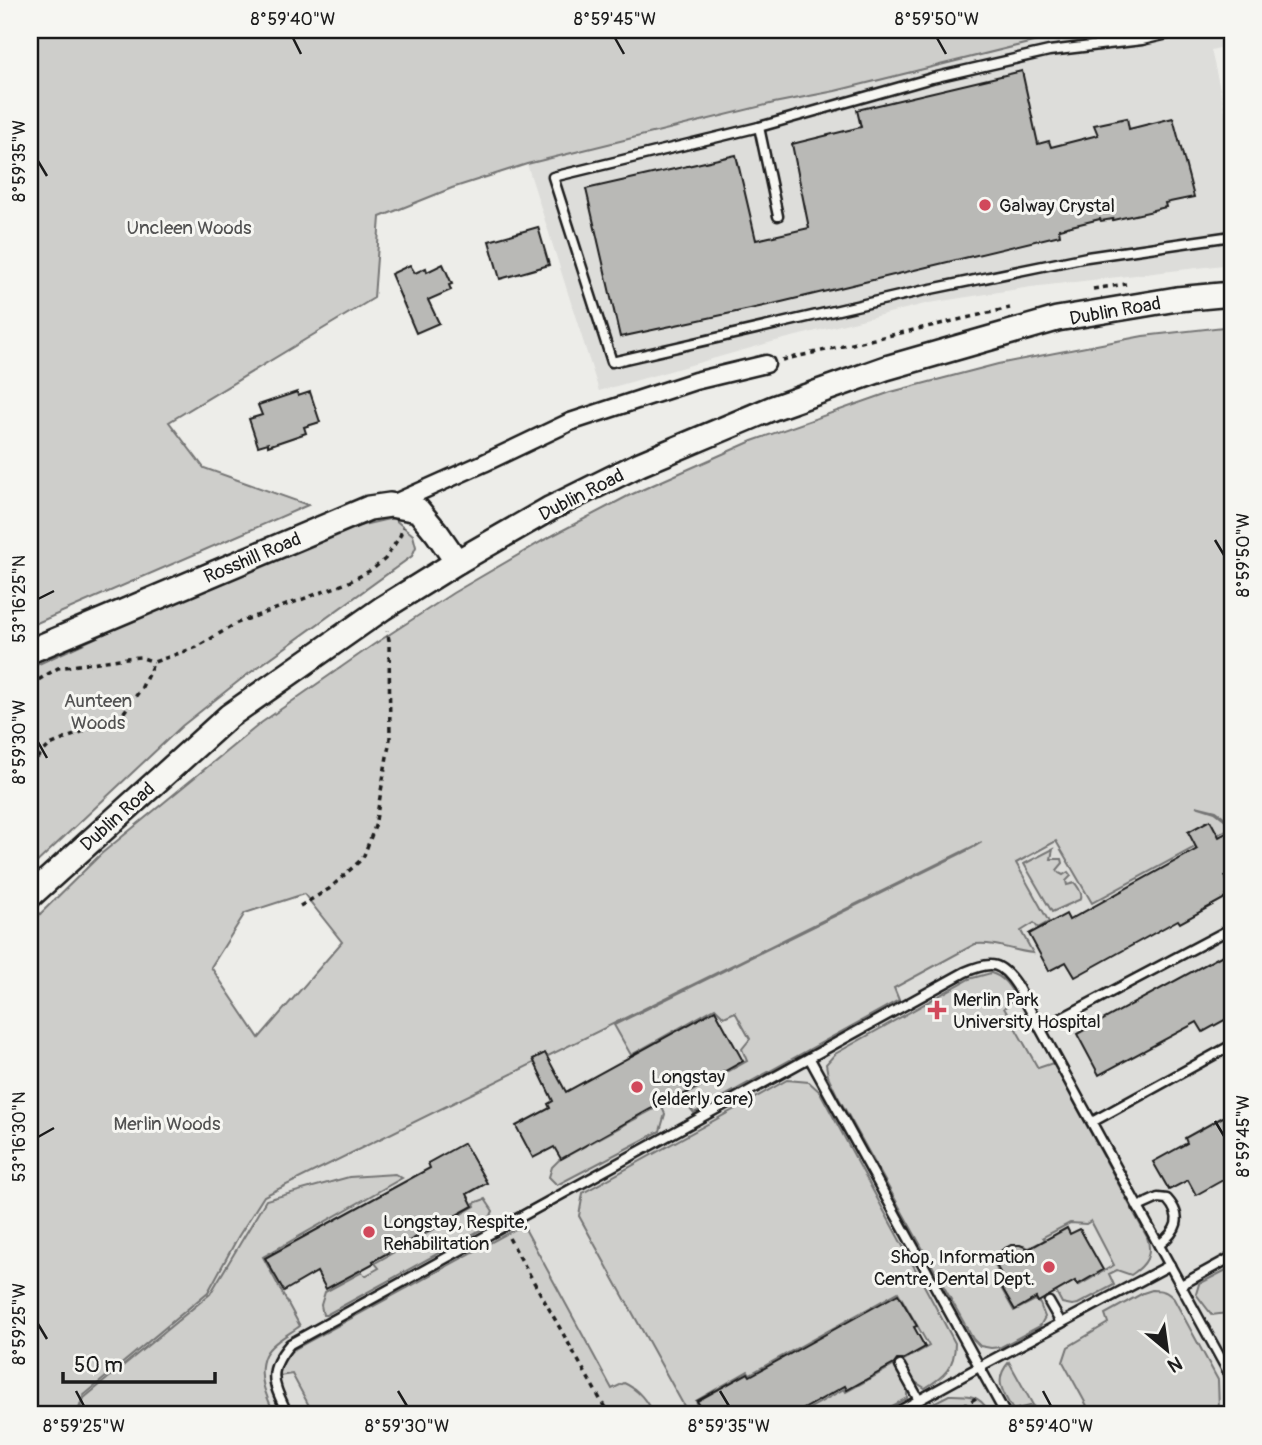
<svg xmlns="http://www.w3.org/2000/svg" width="1262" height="1445" viewBox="0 0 1262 1445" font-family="Pangolin,sans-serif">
<rect width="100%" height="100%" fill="#edede9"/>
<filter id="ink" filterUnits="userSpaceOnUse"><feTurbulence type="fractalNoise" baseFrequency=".0143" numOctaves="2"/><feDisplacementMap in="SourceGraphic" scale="14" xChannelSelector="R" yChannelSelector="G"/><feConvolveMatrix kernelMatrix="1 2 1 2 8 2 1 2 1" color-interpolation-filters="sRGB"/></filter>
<g filter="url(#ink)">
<!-- built -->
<g fill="#ddddda">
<polygon points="1080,30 1232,30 1232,45 1211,50 1232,141 1232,264 1031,287 929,303 772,342 599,391 527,164 774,103 835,91"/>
<polygon points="1112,779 1215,812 1232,824 1232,1415 77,1415 83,1397 208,1292 238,1237 264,1196"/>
</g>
<!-- green -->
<g fill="#cececb" stroke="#757574" stroke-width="2" fill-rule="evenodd">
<polygon points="30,30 1081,30 835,91 774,103 527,164 452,188 380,217 374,298 169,422 204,468 308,505 30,626"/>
<path d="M1232 326V823L1216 811 1196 806 1215 812 1232 825V827L1092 903 1056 841 1016 863 1049 922 1038 928 1034 923 1021 931 1033 953C1011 951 998 942 975 944L894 988 899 1000 694 1113 685 1102H679L676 1100 747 1061 742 1049 750 1039 735 1012 724 1017 715 1008 631 1055 614 1025 972 848 982 842 264 1196 238 1237 208 1292 83 1396 77 1415H30V924L101 854 261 723 373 645 453 593 544 540 628 496 752 441 891 392 998 364 1143 336ZM304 894 342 942 259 1038 211 967 245 913Z"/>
<polygon points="393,518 413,535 416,547 412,556 240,680 182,726 30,869 30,668 316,536"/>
<path d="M1053 849 1051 859H1062L1063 863 1057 870 1059 873 1063 875 1068 872 1071 876 1066 881 1067 885 1075 883C1078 887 1083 893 1081 899L1052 912 1024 864Z"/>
<path d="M991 973C1004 977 1009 986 1016 997L1004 1008 1038 1068 1053 1063 1147 1237C1153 1255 1146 1265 1131 1275L1117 1270 1109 1274 1114 1285 1078 1304 1072 1305 1062 1303 1055 1290 1073 1279 1078 1286 1114 1265 1091 1221 1086 1224 1070 1223 1043 1237 1045 1240 1029 1248C1015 1241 992 1248 996 1267 998 1273 1002 1279 1004 1284L1000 1286 1014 1311 1035 1300 1040 1304 1045 1317 1040 1326 1001 1347 991 1348 980 1346 973 1339 837 1095 828 1076 826 1064 835 1054 969 979Z"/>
<path d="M787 1080 809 1082 820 1092 955 1343C955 1367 944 1377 925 1388L915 1382 907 1387V1398L876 1415H798L844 1389 846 1392 929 1346 898 1292 750 1374 748 1371 696 1401 699 1407 697 1409 701 1415H689L579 1216 583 1193Z"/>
<polygon points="661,1105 665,1114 660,1131 557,1185 549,1177 552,1167 559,1160"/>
<path d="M395 1174 402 1178 263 1257 300 1326C289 1334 271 1343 265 1355 256 1375 267 1398 275 1415H79L84 1398 210 1294 266 1200 349 1177Z"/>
<polygon points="485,1199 493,1211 486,1227 326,1315 323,1315 321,1305 325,1292 362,1272 365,1276 379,1268 375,1263 475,1206 474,1203"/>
<path d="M523 1225 612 1389 624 1383C638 1389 648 1402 653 1415H314L292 1374 279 1376 282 1363 289 1352Z"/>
<polygon points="1232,1267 1232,1323 1227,1313 1212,1315 1196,1294 1199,1284"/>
<path d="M1152 1290C1162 1290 1167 1291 1174 1299L1218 1380 1219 1409 1222 1415H1092L1063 1362 1068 1347 1108 1323 1105 1314 1143 1293Z"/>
<path d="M1009 1362 1033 1405 1013 1410C1003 1393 993 1380 1009 1362Z"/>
<path d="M949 1395C966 1395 980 1394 988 1411L984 1415H910Z"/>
</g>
<!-- building -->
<g fill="#b9b9b6" stroke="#1c1c1c" stroke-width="2">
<polygon points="1022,71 1038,144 1049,141 1051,147 1098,135 1094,125 1127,118 1129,129 1173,118 1194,197 1165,203 1166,207 1153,210 1153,211 1113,220 1113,219 1101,221 1100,219 1059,229 1060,235 773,304 620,337 586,189 736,155 756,240 809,228 792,144 861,127 857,110"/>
<polygon points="538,227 549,265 500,279 489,241"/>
<polygon points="443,264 452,284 449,285 451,290 428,300 439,323 416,333 391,274 410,265 415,273 426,268 427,272"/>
<polygon points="297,392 298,396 310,392 320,422 304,427 306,433 268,446 268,443 258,446 249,419 262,415 258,405"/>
<polygon points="1210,820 1219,837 1232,830 1232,872 1225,876 1232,892 1226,896 1227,897 1180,923 1178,920 1075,977 1066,962 1049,971 1029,934 1066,914 1069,920 1197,849 1188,832"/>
<polygon points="1232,950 1232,1016 1203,1032 1197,1022 1099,1075 1077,1034"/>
<polygon points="715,1010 743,1061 663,1106 661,1103 561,1159 554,1147 533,1158 516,1126 550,1108 548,1104 553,1101 533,1059 545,1053 566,1092"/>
<polygon points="1232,1112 1232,1175 1196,1195 1188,1180 1169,1190 1153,1162 1187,1143 1185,1138"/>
<polygon points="464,1143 487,1183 467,1194 473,1206 373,1261 374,1263 326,1289 317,1272 284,1291 265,1258 430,1168 428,1163"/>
<polygon points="1067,1228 1070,1234 1080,1229 1103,1270 1077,1285 1075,1281 1038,1302 1036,1298 1015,1310 1001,1286 1006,1284 996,1265 1000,1253 1002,1250 1011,1245 1020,1245 1029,1249"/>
<polygon points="898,1294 917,1326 914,1327 925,1347 902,1360 897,1360 894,1364 847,1390 845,1386 793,1415 706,1415 697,1401 748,1373 750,1376"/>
</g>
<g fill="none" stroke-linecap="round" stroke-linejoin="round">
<defs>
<g id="lane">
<polyline points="1185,30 1142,40 1049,51 932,78 759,127 553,177 612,362 921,291 1087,257 1232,236"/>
<polyline points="759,127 778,216"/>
<polyline points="1041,1029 1232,928"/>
<polyline points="810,1059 1006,1415"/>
<polyline points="1092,1122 1232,1045"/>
<path d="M1138 1207 1158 1198 1167 1199C1184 1218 1177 1231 1159 1245"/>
<polyline points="1181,1285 1232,1257"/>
<polyline points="1049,1302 1061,1323"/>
<polyline points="900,1366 919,1400"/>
<path d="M288 1415C274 1384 265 1373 290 1344L965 972C992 960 1001 962 1017 986L1232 1379"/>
<polyline points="892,1415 979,1367 1170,1265"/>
</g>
<polyline id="street" points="390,505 484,463 570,422 695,381 766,364"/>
<g id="secondary">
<polyline points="30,651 369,508 390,505 418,510 437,533 457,562"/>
<polyline points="30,896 229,716 383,608 457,562 551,508 640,464 773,408 886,368 1057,319 1177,299 1232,294"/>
</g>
</defs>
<!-- lane casing -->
<use href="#lane" stroke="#1c1c1c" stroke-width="13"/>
<!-- street casing -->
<use href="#street" stroke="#1c1c1c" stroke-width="21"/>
<!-- secondary casing -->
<use href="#secondary" stroke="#1c1c1c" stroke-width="28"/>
<!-- path -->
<g stroke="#1c1c1c" stroke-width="3.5" stroke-dasharray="5 5" stroke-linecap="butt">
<polyline points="1093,289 1126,284"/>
<polyline points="782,360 1010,308"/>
<polyline points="30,685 58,668 126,658 140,657 154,662"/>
<polyline points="30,765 50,745 91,728 119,719 141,689 154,662 197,647 237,623 347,583 373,569 385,559 400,536 403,527"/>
<polyline points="300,906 329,889 363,858 375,826 390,739 389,640 387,631"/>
<polyline points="509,1238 609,1415"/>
<polyline points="945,1415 980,1396"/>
</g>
<!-- lane -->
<use href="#lane" stroke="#f6f6f2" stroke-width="8"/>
<!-- street -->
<use href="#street" stroke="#f6f6f2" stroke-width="16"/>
<!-- secondary -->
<use href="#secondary" stroke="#f6f6f2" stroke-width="23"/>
</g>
</g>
<!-- ticks -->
<path fill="none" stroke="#1c1c1c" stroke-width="2.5" d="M293 38 301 54M615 38 624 54M937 38 946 54M38 161 47 176M1215 540 1224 555M38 599 54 591M38 742 47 758M1215 1121 1224 1136M38 1137 54 1128M38 1324 47 1339M76 1391 84 1406M398 1391 407 1406M720 1391 729 1406M1043 1391 1051 1406"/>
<!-- markers -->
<g fill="#d1495b" stroke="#f6f6f2" stroke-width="2.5">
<circle cx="985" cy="205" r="7"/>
<path d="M933.5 999.5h7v7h7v7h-7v7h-7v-7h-7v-7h7z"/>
<circle cx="637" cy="1087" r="7"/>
<circle cx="369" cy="1232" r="7"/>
<circle cx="1049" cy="1267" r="7"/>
</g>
<g text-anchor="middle" stroke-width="6" stroke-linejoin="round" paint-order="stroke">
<!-- poi labels -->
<g font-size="19" fill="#1c1c1c" stroke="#f6f6f2" text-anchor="start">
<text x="999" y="212">Galway Crystal</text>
<text x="953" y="1006">Merlin Park<tspan x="953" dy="22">University Hospital</tspan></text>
<text x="651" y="1083">Longstay<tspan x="651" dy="22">(elderly care)</tspan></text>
<text x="383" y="1228">Longstay, Respite,<tspan x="383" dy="22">Rehabilitation</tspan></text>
<text x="1035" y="1263" text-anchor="end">Shop, Information<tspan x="1035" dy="22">Centre, Dental Dept.</tspan></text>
</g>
<!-- park labels -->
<g font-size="19" fill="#515151" stroke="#f6f6f2">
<text x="189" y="234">Uncleen Woods</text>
<text x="98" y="707">Aunteen<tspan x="98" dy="22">Woods</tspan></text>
<text x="167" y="1130">Merlin Woods</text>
</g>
<!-- street labels -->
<g font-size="19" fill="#1c1c1c" stroke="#f6f6f2">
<text transform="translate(1115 310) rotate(-10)" y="7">Dublin Road</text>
<text transform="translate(581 494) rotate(-27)" y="7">Dublin Road</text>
<text transform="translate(252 557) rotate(-23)" y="7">Rosshill Road</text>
<text transform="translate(117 816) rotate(-42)" y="7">Dublin Road</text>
</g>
</g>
<!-- margin -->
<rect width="1262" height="1445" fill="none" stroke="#f6f6f2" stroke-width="77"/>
<!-- north arrow -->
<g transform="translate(1167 1350) rotate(151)" stroke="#f6f6f2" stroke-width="5" paint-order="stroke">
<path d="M0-5L12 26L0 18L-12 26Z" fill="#1c1c1c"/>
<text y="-10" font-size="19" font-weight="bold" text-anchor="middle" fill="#1c1c1c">N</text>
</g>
<!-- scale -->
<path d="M63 1372v10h152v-10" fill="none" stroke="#1c1c1c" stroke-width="3.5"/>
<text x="74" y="1372" font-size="21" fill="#1c1c1c" stroke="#f6f6f2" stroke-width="5" paint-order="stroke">50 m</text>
<rect x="38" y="38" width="1186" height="1368" fill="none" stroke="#1c1c1c" stroke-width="2.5"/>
<g font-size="18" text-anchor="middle" fill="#1c1c1c">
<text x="293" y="25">8°59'40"W</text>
<text x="615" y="25">8°59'45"W</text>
<text x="937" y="25">8°59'50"W</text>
<text transform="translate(19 161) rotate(-90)" y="6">8°59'35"W</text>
<text transform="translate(1243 555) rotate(-90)" y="6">8°59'50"W</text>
<text transform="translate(19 599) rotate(-90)" y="6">53°16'25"N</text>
<text transform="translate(19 742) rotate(-90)" y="6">8°59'30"W</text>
<text transform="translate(1243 1136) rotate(-90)" y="6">8°59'45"W</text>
<text transform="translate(19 1137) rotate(-90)" y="6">53°16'30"N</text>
<text transform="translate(19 1324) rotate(-90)" y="6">8°59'25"W</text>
<text x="84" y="1432">8°59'25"W</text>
<text x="407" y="1432">8°59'30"W</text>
<text x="729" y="1432">8°59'35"W</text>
<text x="1051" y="1432">8°59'40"W</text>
</g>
</svg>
